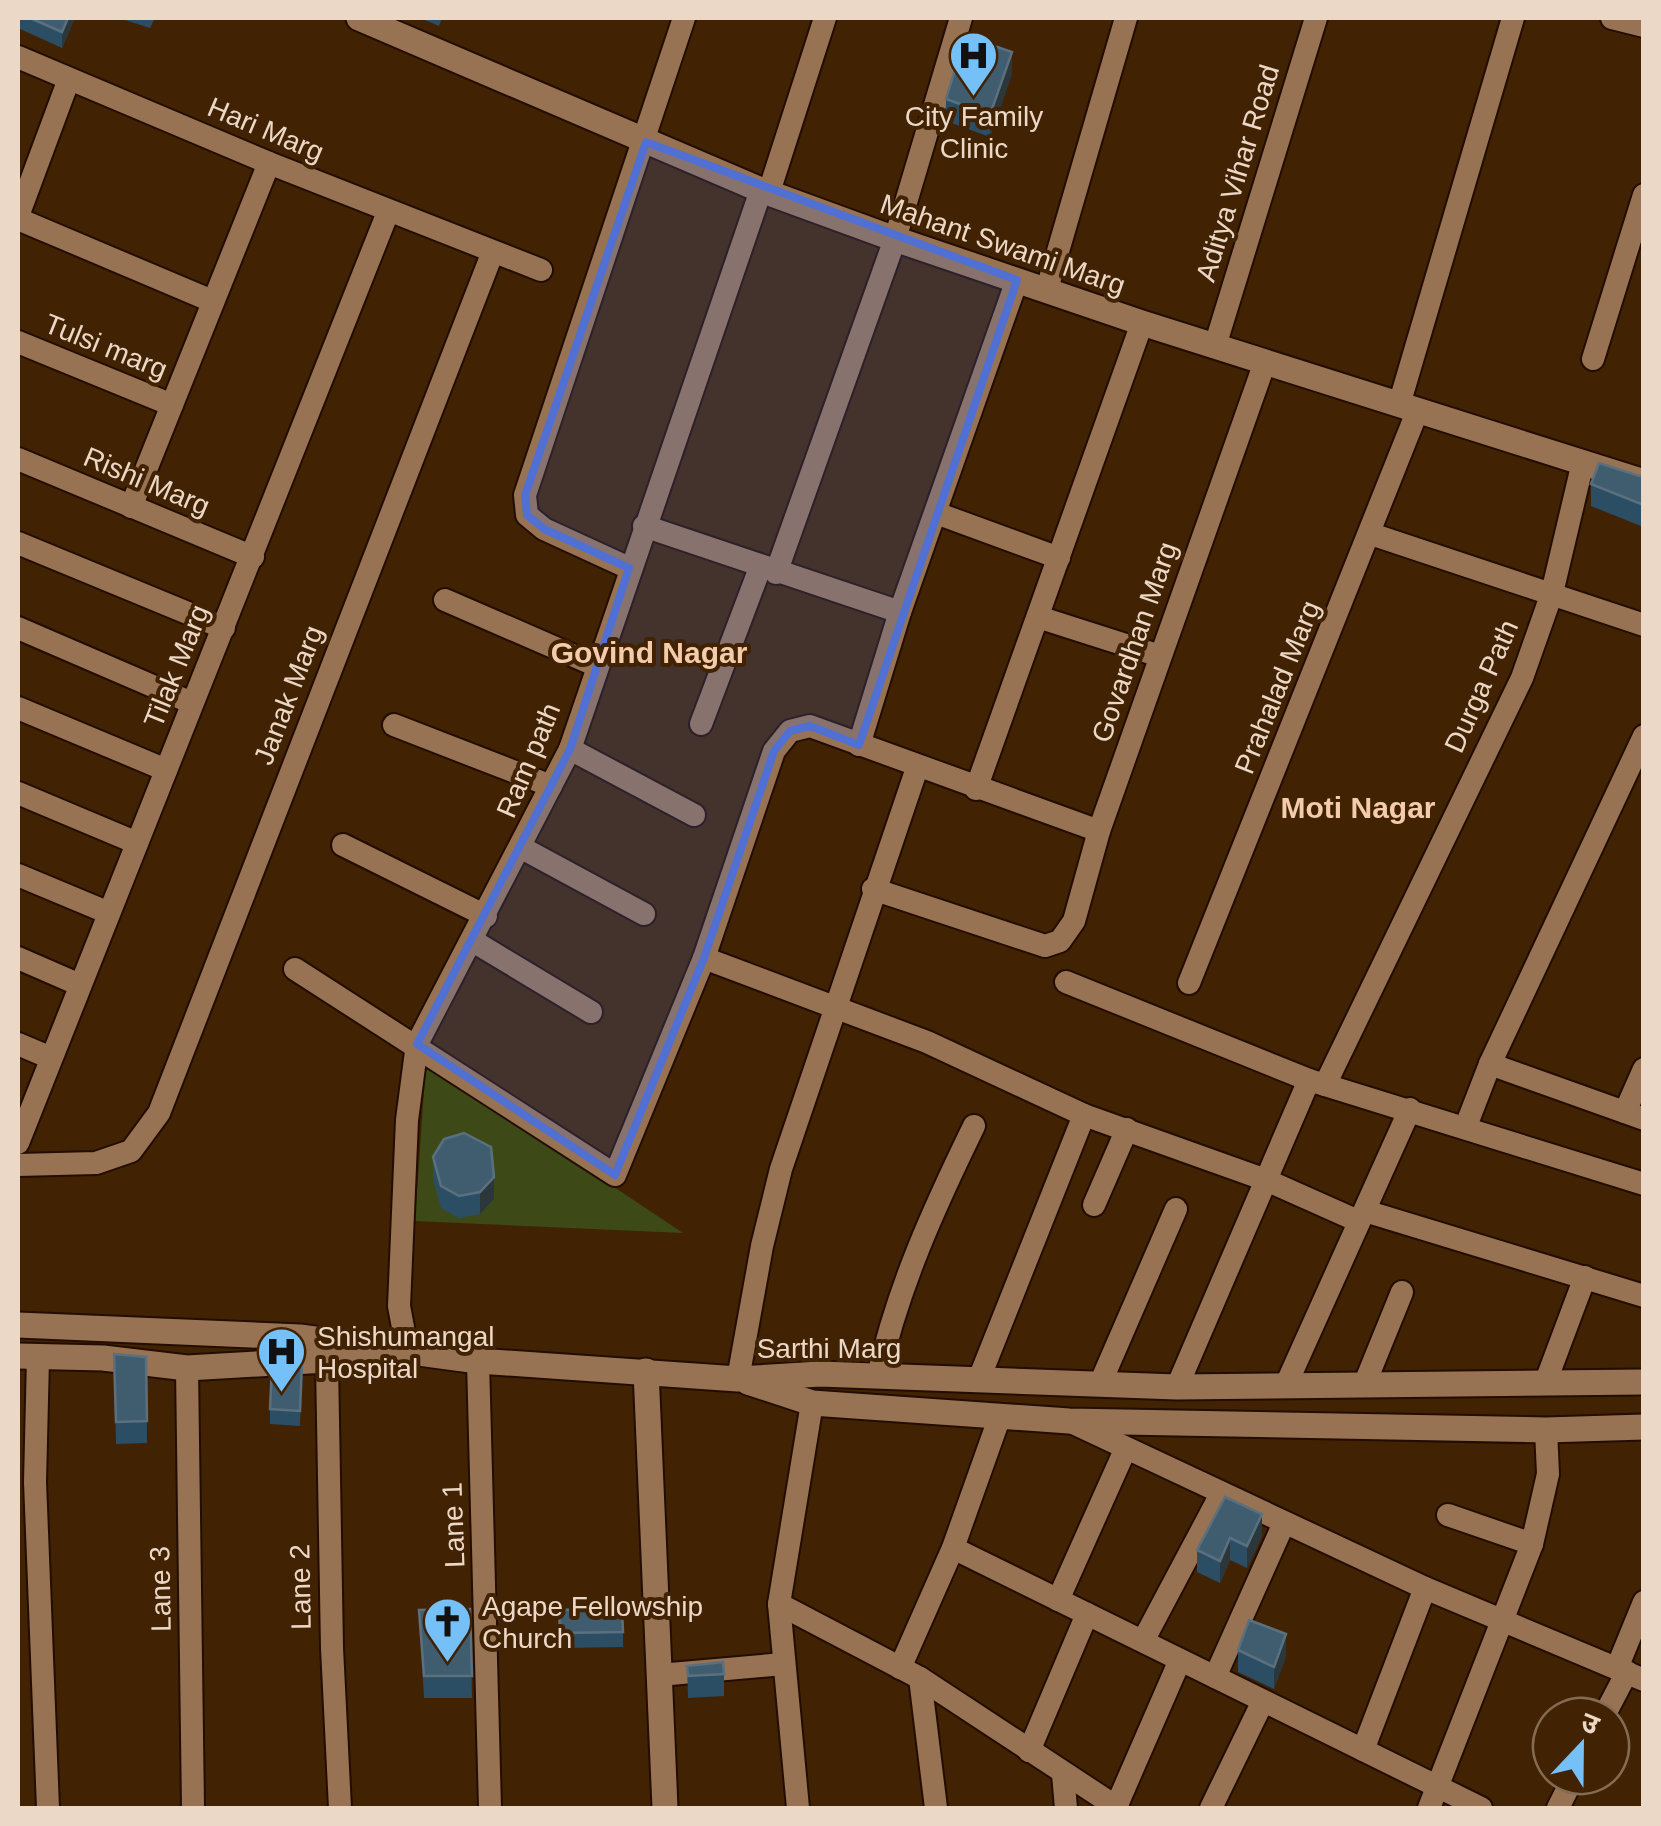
<svg xmlns="http://www.w3.org/2000/svg" width="1661" height="1826" viewBox="0 0 1661 1826" font-family="Helvetica,'Noto Sans Devanagari',sans-serif">
<rect width="100%" height="100%" fill="#412303"/>
<!-- green -->
<polygon fill="#3d4a18" points="426,1062 683,1233 415,1221"/>
<g fill="none" stroke-linecap="round" stroke-linejoin="round">
<defs>
<g id="minor">
<polyline points="1612,18 1644,26"/>
<polyline points="18,57 269,163 541,270"/>
<polyline points="769,192 825,18"/>
<polyline points="18,216 69,79"/>
<polyline points="18,219 212,301"/>
<polyline points="1047,289 1126,18"/>
<polyline points="18,342 172,405"/>
<polyline points="1215,346 1316,18"/>
<polyline points="1593,359 1644,195"/>
<polyline points="1399,405 1513,18"/>
<polyline points="18,459 253,557"/>
<polyline points="131,507 269,163"/>
<polyline points="936,513 1059,558"/>
<polyline points="644,526 900,612"/>
<polyline points="1371,534 1644,625"/>
<polyline points="18,543 224,628"/>
<polyline points="629,568 544,529 527,515 525,495 684,18"/>
<polyline points="776,573 895,239 961,18"/>
<polyline points="445,600 597,666"/>
<polyline points="1038,617 1160,656"/>
<polyline points="18,628 192,703"/>
<polyline points="18,708 166,770"/>
<polyline points="701,724 760,568"/>
<polyline points="394,725 551,786"/>
<polyline points="859,745 900,612 1017,280"/>
<polyline points="570,749 694,815"/>
<polyline points="976,789 1142,323"/>
<polyline points="18,793 137,843"/>
<polyline points="343,845 486,916"/>
<polyline points="522,848 644,914"/>
<polyline points="18,875 109,913"/>
<polyline points="873,889 1045,946 1060,941 1074,921 1099,831 1265,362"/>
<polyline points="473,941 591,1012"/>
<polyline points="18,958 80,985"/>
<polyline points="704,958 927,1042 1084,1115 1266,1180 1358,1221"/>
<polyline points="295,969 615,1175 704,958 774,751 790,731 810,726 1099,831"/>
<polyline points="1066,982 1309,1080"/>
<polyline points="1189,983 1417,412"/>
<polyline points="18,1044 51,1058"/>
<polyline points="1490,1064 1644,1119"/>
<polyline points="1325,1085 1522,678 1552,593 1583,462"/>
<polyline points="1625,1112 1644,1069"/>
<polyline points="1466,1126 1490,1064 1644,736"/>
<polyline points="18,1143 388,212"/>
<polyline points="18,1165 96,1163 131,1151 159,1113 492,254"/>
<polyline points="1094,1205 1127,1129"/>
<polyline points="1365,1211 1644,1296"/>
<polyline points="408,1354 399,1306 407,1120 417,1044 570,749 761,190"/>
<polyline points="38,1358 35,1482 48,1808"/>
<polyline points="478,1361 490,1808"/>
<polyline points="327,1363 332,1648 340,1808"/>
<polyline points="187,1368 193,1808"/>
<path d="M878 1376C898 1287 934 1208 974 1126"/>
<polyline points="738,1379 762,1246 781,1169 917,768"/>
<polyline points="979,1379 1084,1115"/>
<polyline points="1546,1381 1585,1277"/>
<polyline points="1365,1383 1402,1292"/>
<polyline points="1100,1384 1176,1209"/>
<polyline points="1286,1385 1410,1109"/>
<polyline points="1177,1387 1309,1080 1644,1184"/>
<polyline points="1069,1421 1425,1588 1644,1680"/>
<polyline points="1448,1515 1532,1544"/>
<polyline points="953,1548 1481,1808"/>
<polyline points="1058,1600 1125,1450"/>
<polyline points="779,1604 920,1678 1118,1808"/>
<polyline points="1143,1641 1221,1494"/>
<polyline points="900,1668 953,1548 1000,1416"/>
<polyline points="1617,1668 1644,1602"/>
<polyline points="659,1675 783,1664"/>
<polyline points="1215,1677 1284,1523"/>
<polyline points="920,1678 936,1808"/>
<polyline points="1604,1716 1627,1672"/>
<polyline points="1363,1750 1425,1588"/>
<polyline points="1029,1751 1087,1614"/>
<polyline points="1063,1774 1066,1808"/>
<polyline points="1116,1807 1180,1660"/>
<polyline points="798,1808 779,1604 812,1403"/>
<polyline points="1211,1808 1263,1701"/>
<polyline points="1429,1808 1532,1544 1548,1474 1546,1430"/>
<polyline points="1558,1808 1574,1776"/>
</g>
<g id="tertiary">
<polyline points="359,18 761,190 895,239 1142,323 1644,482"/>
<polyline points="18,1325 300,1337 478,1361 738,1379 820,1374 1177,1387 1644,1382"/>
<polyline points="18,1356 103,1358 187,1368 378,1357"/>
<polyline points="646,1371 665,1808"/>
<polyline points="748,1382 812,1403 1069,1421 1546,1430 1644,1427"/>
</g>
</defs>
<!-- minor casing -->
<use href="#minor" stroke="#230d00" stroke-width="26"/>
<!-- tertiary casing -->
<use href="#tertiary" stroke="#230d00" stroke-width="29"/>
<!-- minor -->
<use href="#minor" stroke="#977354" stroke-width="22"/>
<!-- tertiary -->
<use href="#tertiary" stroke="#977354" stroke-width="25"/>
</g>
<!-- wall -->
<g fill="#2b4e65">
<polygon points="18,18 75,18 62,48 18,28"/>
<polygon points="119,18 155,18 150,28"/>
<polygon points="420,18 442,18 439,26"/>
<polygon points="1012,74 990,137 946,121 946,99"/>
<polygon points="1644,475 1641,526 1591,506 1591,484"/>
<polygon points="433,1157 494,1199 480,1214 459,1218 441,1208 433,1179"/>
<polygon points="114,1354 146,1357 147,1443 116,1444"/>
<polygon points="302,1363 300,1426 270,1424 270,1409"/>
<polygon points="1225,1497 1262,1536 1247,1568 1230,1560 1220,1583 1197,1572 1197,1550"/>
<polygon points="470,1609 472,1698 424,1698 419,1610"/>
<polygon points="559,1610 623,1632 623,1647 560,1648"/>
<polygon points="1238,1650 1286,1656 1274,1689 1238,1672"/>
<polygon points="687,1666 724,1674 724,1696 688,1698"/>
</g>
<!-- shaded-wall -->
<g fill="#2b373a">
<polygon points="68,18 75,18 62,48 62,32"/>
<polygon points="1012,52 1012,74 990,137 990,115"/>
<polygon points="1644,498 1644,520 1641,526 1641,504"/>
<polygon points="494,1177 494,1199 480,1214 480,1192"/>
<polygon points="1262,1514 1262,1536 1247,1568 1247,1546"/>
<polygon points="1230,1538 1230,1560 1220,1583 1220,1561"/>
<polygon points="1286,1634 1286,1656 1274,1689 1274,1667"/>
</g>
<!-- building -->
<g fill="#405d70" stroke="#5b707e" stroke-width="2.5">
<polygon points="30,18 68,18 62,32"/>
<polygon points="965,36 1012,52 990,115 946,99"/>
<polygon points="1599,463 1639,476 1644,475 1644,498 1641,504 1591,484"/>
<polygon points="464,1133 491,1147 494,1177 480,1192 459,1196 441,1186 433,1157 444,1139"/>
<polygon points="114,1354 146,1357 147,1421 116,1422"/>
<polygon points="302,1363 300,1411 270,1409 272,1365"/>
<polygon points="1225,1497 1262,1514 1247,1546 1230,1538 1220,1561 1197,1550"/>
<polygon points="622,1608 623,1632 560,1633 559,1610"/>
<polygon points="470,1609 472,1676 424,1676 419,1610"/>
<polygon points="1249,1620 1286,1634 1274,1667 1238,1650"/>
<polygon points="723,1662 724,1674 688,1676 687,1666"/>
</g>
<!-- marked area -->
<path fill="#5170d4" fill-opacity="0.2" stroke="#5170d4" stroke-width="8" stroke-linejoin="round" d="M646 142 1017 280 859 745 810 726 790 731 774 751 704 958 615 1175 417 1044 570 749 629 568 544 529 527 515 525 495Z"/>
<!-- icons -->
<defs>
<symbol id="hospital-pin" viewBox="-11 -11 22 30"><path d="M0 17L-7.5 6A9.5 9.5 0 1 1 7.5 6Z" fill="#75c0f6" stroke="#412303"/><path d="M-5-5h3v3.5h4V-5h3V5h-3V1.5h-4V5h-3Z" fill="#111"/></symbol>
<symbol id="church-pin" viewBox="-11 -11 22 30"><path d="M0 17L-7.5 6A9.5 9.5 0 1 1 7.5 6Z" fill="#75c0f6" stroke="#412303"/><path d="M-1.2-6h2.4v3.5h3.3v2.4h-3.3V6h-2.4V-.1h-3.3v-2.4h3.3Z" fill="#111"/></symbol>
</defs>
<g fill-rule="evenodd">
<use href="#hospital-pin" x="946" y="28" width="55" height="75"/>
<use href="#hospital-pin" x="254" y="1324" width="55" height="75"/>
<use href="#church-pin" x="420" y="1594" width="55" height="75"/>
</g>
<g text-anchor="middle" stroke-width="8" stroke-linejoin="round" paint-order="stroke">
<!-- poi labels -->
<g font-size="28" fill="#ecd8c7" stroke="#412303" text-anchor="start">
<text x="974" y="126" text-anchor="middle">City Family<tspan x="974" dy="32">Clinic</tspan></text>
<text x="317" y="1346">Shishumangal<tspan x="317" dy="32">Hospital</tspan></text>
<text x="482" y="1616">Agape Fellowship<tspan x="482" dy="32">Church</tspan></text>
</g>
<!-- street labels -->
<g font-size="28" fill="#ecd8c7" stroke="#412303">
<text transform="translate(266 129) rotate(23)" y="10">Hari Marg</text>
<text transform="translate(1237 173) rotate(-73)" y="10">Aditya Vihar Road</text>
<text transform="translate(1003 244) rotate(19)" y="10">Mahant Swami Marg</text>
<text transform="translate(106 346) rotate(22)" y="10">Tulsi marg</text>
<text transform="translate(147 481) rotate(23)" y="10">Rishi Marg</text>
<text transform="translate(1134 642) rotate(-71)" y="10">Govardhan Marg</text>
<text transform="translate(176 666) rotate(-68)" y="10">Tilak Marg</text>
<text transform="translate(1481 686) rotate(-66)" y="10">Durga Path</text>
<text transform="translate(1277 687) rotate(-68)" y="10">Prahalad Marg</text>
<text transform="translate(288 695) rotate(-69)" y="10">Janak Marg</text>
<text transform="translate(528 760) rotate(-67)" y="10">Ram path</text>
<text x="829" y="1358">Sarthi Marg</text>
<text transform="translate(453 1525) rotate(-92)" y="10">Lane 1</text>
<text transform="translate(300 1587) rotate(-91)" y="10">Lane 2</text>
<text transform="translate(160 1589) rotate(-91)" y="10">Lane 3</text>
</g>
<!-- neighbourhood labels -->
<g font-size="30" font-weight="bold" fill="#f4ccab" stroke="#412303">
<text x="649" y="663">Govind Nagar</text>
<text x="1358" y="818">Moti Nagar</text>
</g>
</g>
<!-- border -->
<rect width="1661" height="1826" fill="none" stroke="#ecd8c7" stroke-width="40"/>
<!-- north arrow -->
<g transform="translate(1581 1746) rotate(22)"><circle r="48" fill="#412303" stroke="#856b51" stroke-width="2.5"/>
<path d="M0-8L18 38L0 25L-18 38Z" fill="#75c0f6"/>
<text y="-15" font-size="28" font-weight="bold" text-anchor="middle" fill="#ecd8c7">उ</text>
</g>
</svg>
